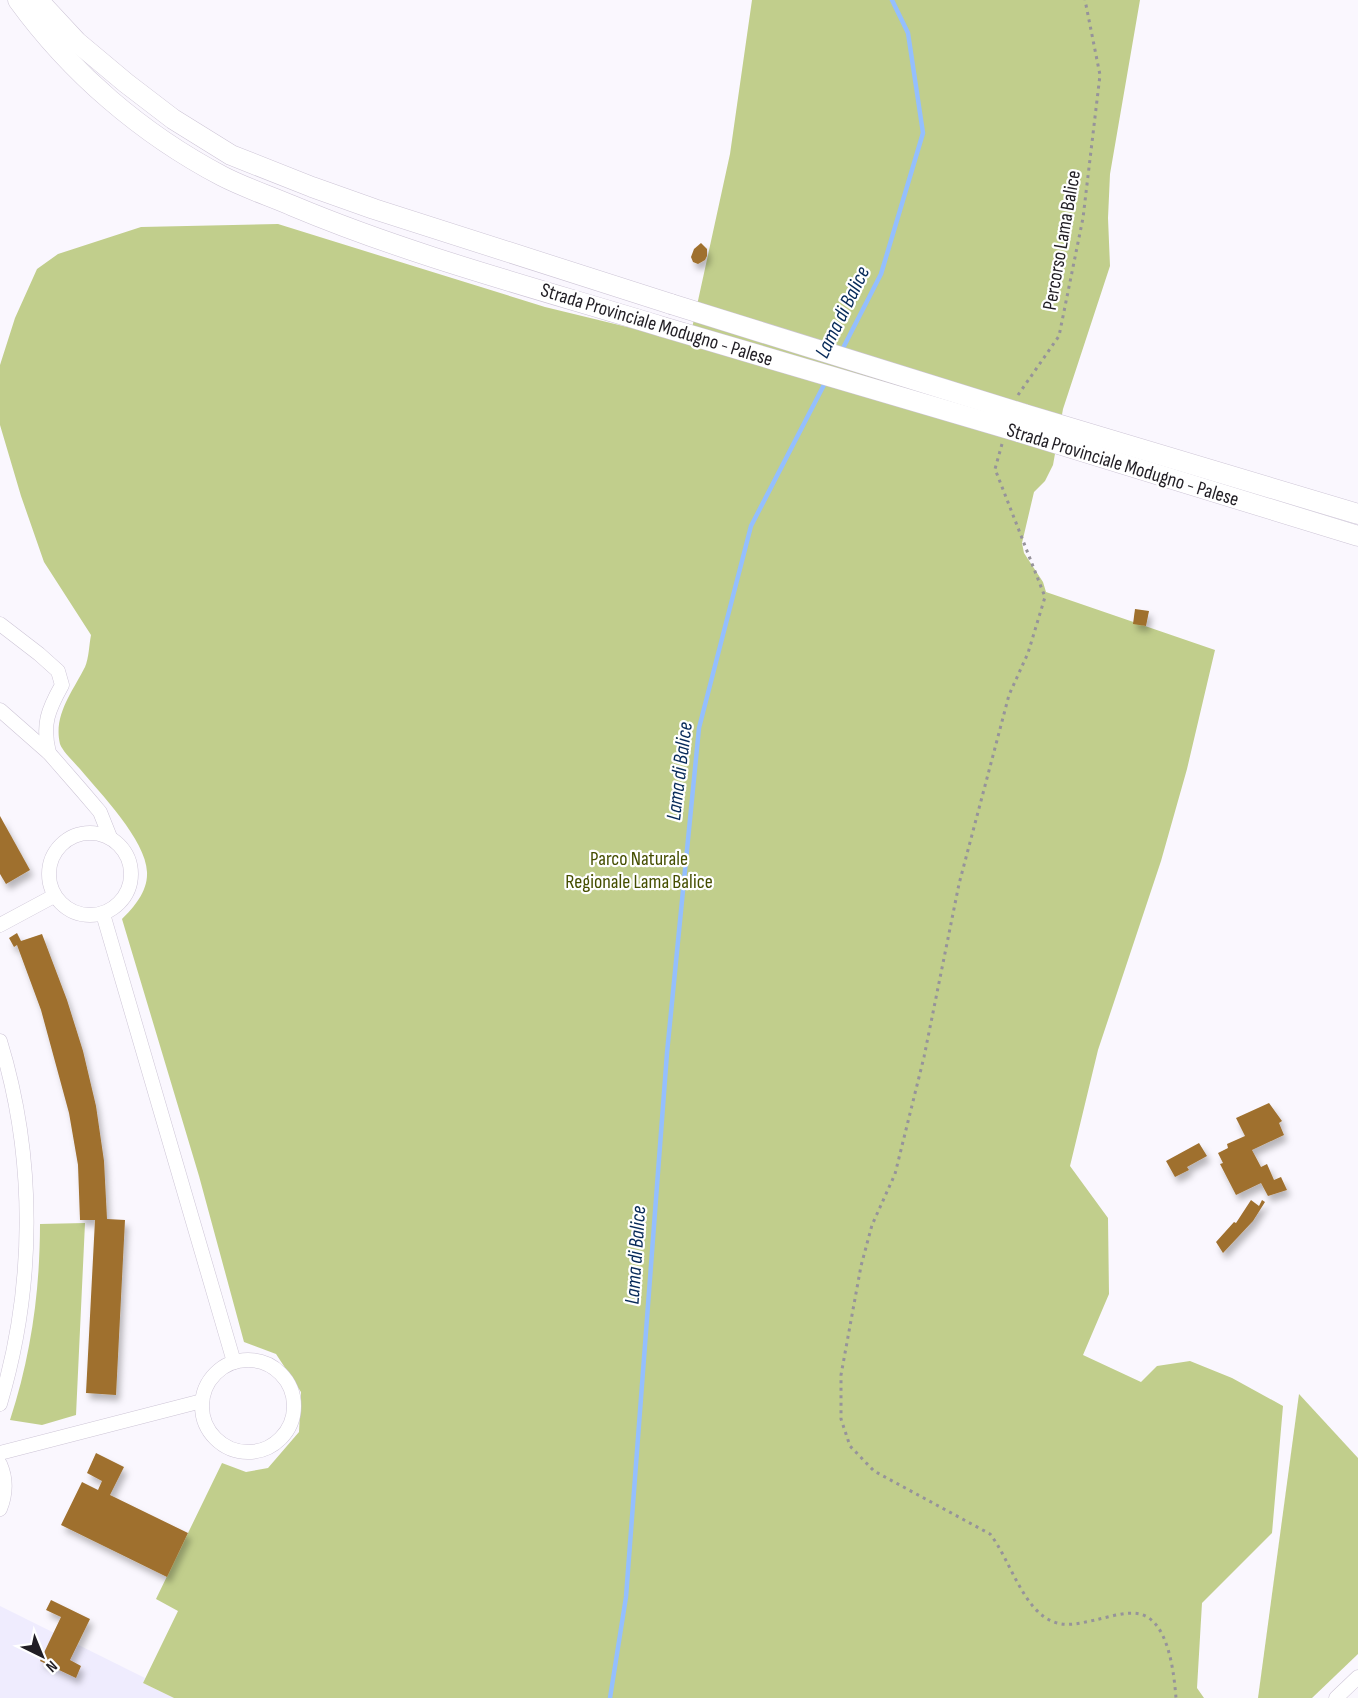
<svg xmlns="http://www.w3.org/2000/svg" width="1358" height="1698" viewBox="0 0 1358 1698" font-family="'Sofia Sans Condensed',sans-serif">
<defs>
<filter id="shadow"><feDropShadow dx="3.5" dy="6" stdDeviation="3" flood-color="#0004"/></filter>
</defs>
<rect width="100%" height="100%" fill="#faf7fe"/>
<!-- education -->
<polygon fill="#efecfe" points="0,1606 145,1678 143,1683 174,1698 0,1698"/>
<!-- green -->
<g fill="#c1ce8c">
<path d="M752 0H1140L1110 174 1108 218 1110 266 1063 409 1053 465 1045 481 1034 492 1022 543 1024 553 1043 582 1046 592 1215 650 1187 769 1161 861 1098 1050 1070 1166 1108 1218 1109 1294 1083 1355 1141 1382 1157 1366 1190 1361 1232 1378 1283 1406 1272 1533 1202 1603 1197 1688 1204 1698H174L143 1683 178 1611 156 1599 222 1463 246 1472 268 1468 299 1432 301 1392 276 1354 244 1342 199 1176 122 919C134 907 148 891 147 872 146 840 100 793 80 769 74 762 63 752 60 744 53 715 73 691 85 667 89 658 89 645 91 635L44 562 21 496 0 425V365L15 318 37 269 58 254 141 227 278 224 545 307 689 342 730 154Z"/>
<path d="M85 1223 76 1415 42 1425 10 1420C31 1356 40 1291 40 1224Z"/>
<polygon points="1299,1394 1358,1458 1358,1654 1312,1698 1258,1698"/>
</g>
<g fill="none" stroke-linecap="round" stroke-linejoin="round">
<!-- stream -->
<g stroke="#94bffe" stroke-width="4.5">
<polyline points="841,352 881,274 923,133 908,33 892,0"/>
<polyline points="610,1698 626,1597 667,1053 699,728 751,526 826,381"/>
</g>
</g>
<!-- building -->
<g fill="#9f702e" filter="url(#shadow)">
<polygon points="701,243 707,249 707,256 705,260 698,264 693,262 691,257 694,249"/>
<polygon points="1135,609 1149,611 1146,626 1133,624"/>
<polygon points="0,816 30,870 6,884 0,874"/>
<polygon points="17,933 21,941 42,934 67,1000 83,1051 96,1106 104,1161 107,1219 125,1220 116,1395 86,1393 95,1220 80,1220 78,1165 69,1113 41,1010 17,945 14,947 9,938"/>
<polygon points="1269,1103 1282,1121 1279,1123 1284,1135 1252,1150 1261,1167 1267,1164 1274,1180 1281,1177 1287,1190 1268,1196 1261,1183 1236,1195 1220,1164 1223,1163 1218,1153 1228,1148 1227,1144 1245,1136 1236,1118"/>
<polygon points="1199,1143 1207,1156 1187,1167 1189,1170 1175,1177 1166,1161"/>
<polygon points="1251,1200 1259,1206 1262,1200 1265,1202 1253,1221 1223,1253 1216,1242 1234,1222 1236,1223"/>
<polygon points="96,1453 124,1467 110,1495 188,1533 167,1577 61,1525 82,1482 98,1490 102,1481 87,1473"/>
<polygon points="51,1600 90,1619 70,1660 81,1666 76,1678 40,1661 61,1617 46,1610"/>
</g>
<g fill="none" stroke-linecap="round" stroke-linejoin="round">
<defs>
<g id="street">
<path d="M0 624 39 654 58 671 62 685C48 710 42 724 49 753"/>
<polyline points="0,710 49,753 83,792 100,812 110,837"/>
<circle cx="90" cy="874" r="41"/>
<polyline points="103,914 234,1362"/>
<polyline points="0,925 54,896"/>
<path d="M0 1041C36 1158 35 1287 0 1404"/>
<circle cx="248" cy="1406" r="46"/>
<polyline points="0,1453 202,1401"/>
<path d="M0 1464C7 1480 6 1494 0 1509"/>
<polyline points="1336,1698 1358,1677"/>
</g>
<g id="secondary">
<path d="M18 0C71 73 142 134 222 176 245 188 270 196 293 206 412 256 539 289 663 327"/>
<polyline points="38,0 77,42 126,83 173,119 231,155 312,187 374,209 671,304"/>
<polyline points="1024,414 1358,514"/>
<polyline points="1019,432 1358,536"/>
</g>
</defs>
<!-- street casing -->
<use href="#street" stroke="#cdc5d6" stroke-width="15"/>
<!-- secondary casing -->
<use href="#secondary" stroke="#cdc5d6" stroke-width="21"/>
<!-- path -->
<g stroke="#96939a" stroke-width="3" stroke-dasharray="3 4.5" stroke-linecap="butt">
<polyline points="1018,395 1059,336 1083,218 1100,75 1085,0"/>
<path d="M1002 444 995 469 1045 597 1028 653 1009 695 959 884 924 1057 895 1174 872 1225 861 1266 841 1375V1419L850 1446 874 1471 990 1534C1010 1559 1023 1611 1054 1622 1067 1627 1081 1623 1095 1620 1109 1617 1126 1611 1140 1614 1169 1621 1174 1674 1176 1698"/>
</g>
<!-- street -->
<use href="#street" stroke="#fff" stroke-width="14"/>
<!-- secondary -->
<use href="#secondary" stroke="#fff" stroke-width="20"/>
<defs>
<g id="secondary-bridge">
<polyline points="671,304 1024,414"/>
<polyline points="663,327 1019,432"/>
</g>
</defs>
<!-- secondary-bridge casing -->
<use href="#secondary-bridge" stroke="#cdc5d6" stroke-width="21" stroke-linecap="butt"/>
<!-- secondary-bridge -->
<use href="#secondary-bridge" stroke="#fff" stroke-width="20"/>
</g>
<g text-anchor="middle" stroke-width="4.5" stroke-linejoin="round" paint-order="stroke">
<!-- street labels -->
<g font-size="20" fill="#211e24" stroke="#fff">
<text transform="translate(1061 240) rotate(-80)" y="7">Percorso Lama Balice</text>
<text transform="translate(657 324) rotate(17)" y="7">Strada Provinciale Modugno - Palese</text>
<text transform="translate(1123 464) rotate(17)" y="7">Strada Provinciale Modugno - Palese</text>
</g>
<!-- park labels -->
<g font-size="20" fill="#454e00" stroke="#fff">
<text x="639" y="865">Parco Naturale<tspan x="639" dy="23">Regionale Lama Balice</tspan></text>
</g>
<!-- water labels -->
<g font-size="21" font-style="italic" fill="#072a59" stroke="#fff">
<text transform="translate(842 312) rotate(-64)" y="7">Lama di Balice</text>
<text transform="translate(679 771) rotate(-83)" y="7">Lama di Balice</text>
<text transform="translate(635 1255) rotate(-86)" y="7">Lama di Balice</text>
</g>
</g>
<!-- north arrow -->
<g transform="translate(42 1656) rotate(137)" stroke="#ffffff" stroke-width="4.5" paint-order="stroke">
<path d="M0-4.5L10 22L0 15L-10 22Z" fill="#211e24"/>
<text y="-9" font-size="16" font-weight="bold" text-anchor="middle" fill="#211e24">N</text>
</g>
</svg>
